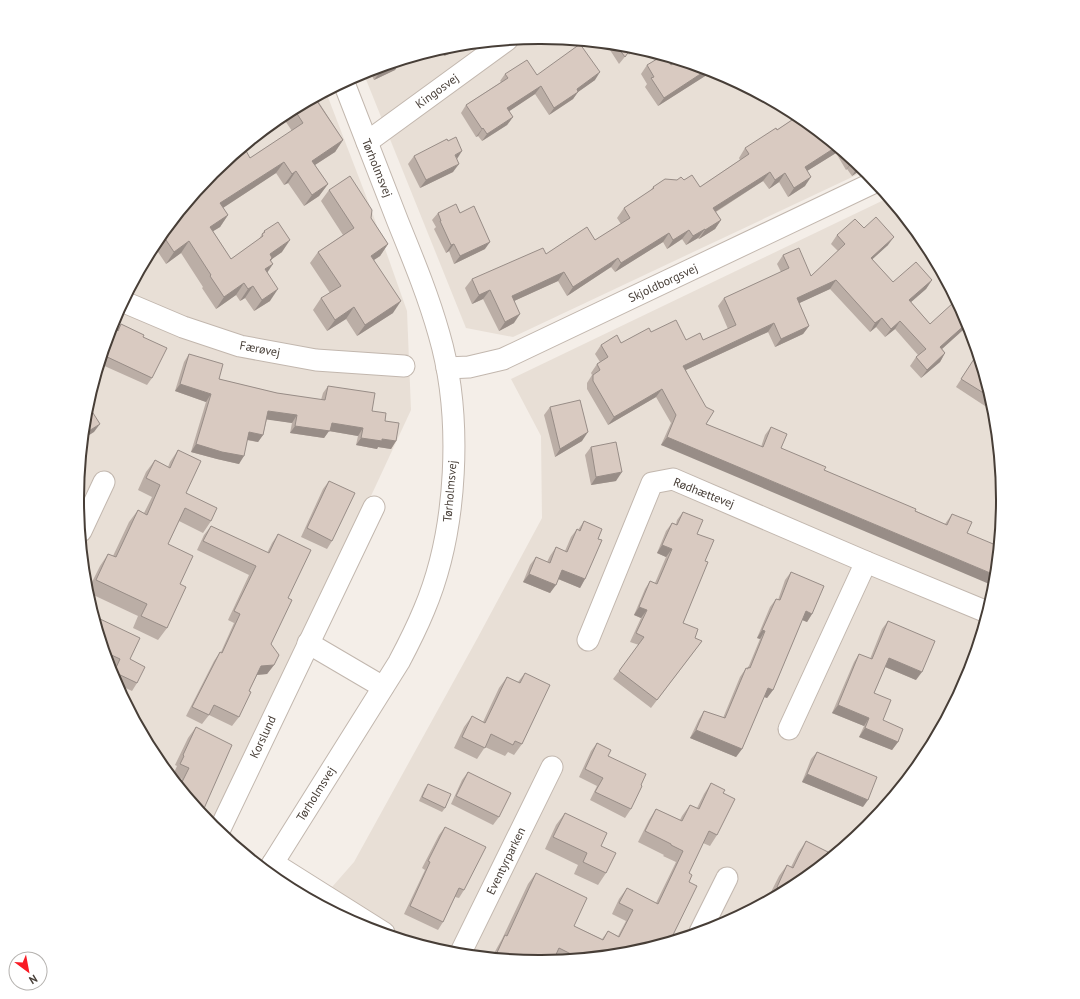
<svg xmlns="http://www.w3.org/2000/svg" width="1080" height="999" viewBox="0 0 1080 999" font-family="'PT Sans',sans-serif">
<rect width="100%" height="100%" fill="#f4eee8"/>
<!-- residential -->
<g fill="#e8dfd6">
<polygon points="540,37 630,46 717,72 797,115 865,171 513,337 466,328 363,72 450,46"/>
<polygon points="326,92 371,209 407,311 411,410 216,829 155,756 113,676 86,590 78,499 86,409 113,322 156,242 213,172 283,115"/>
<polygon points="888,198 925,243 967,323 994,409 1002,500 994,590 967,677 924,757 867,827 797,884 717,927 630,953 540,962 450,953 363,927 318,903 354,862 477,639 542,518 541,436 511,379"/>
</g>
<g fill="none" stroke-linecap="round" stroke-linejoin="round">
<defs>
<g id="minor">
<polyline points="367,142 507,40"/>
<polyline points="124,302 183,327 240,346 316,360 404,366"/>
<polyline points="447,368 469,367 503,359 875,182"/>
<polyline points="81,531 104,482"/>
<polyline points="588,640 652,483 673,479 866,562 987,612"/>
<polyline points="308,643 383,687"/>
<polyline points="789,729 866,562"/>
<polyline points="219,831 374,507"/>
<polyline points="273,863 384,933"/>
<path d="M268 871 399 662C408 645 417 627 424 610 458 530 463 416 439 334 428 295 413 259 398 222 380 175 362 129 344 83"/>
<polyline points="700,932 727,878"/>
<polyline points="460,954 552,767"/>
</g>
</defs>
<!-- minor casing -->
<use href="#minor" stroke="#c2b7ae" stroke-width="23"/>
<!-- minor -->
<use href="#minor" stroke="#fff" stroke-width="21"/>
</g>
<!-- wall -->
<g fill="#bbaea6">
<polygon points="464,44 461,49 444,56 441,49 450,46"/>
<polygon points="614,44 630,46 634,47 629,55 628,53 619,64 610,50"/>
<polygon points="678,60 713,71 658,106 645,87 647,84 641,74 647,65 671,65"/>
<polygon points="400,61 395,70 374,80 369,70"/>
<polygon points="505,74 537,75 595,80 578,92 573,99 549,115 535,94 509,111 513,117 507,125 482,141 478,136 476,137 461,113 466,105 501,82 500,81"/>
<polygon points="324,93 318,101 343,140 335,152 315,165 328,184 319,196 304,206 288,183 284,185 276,173 223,208 228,215 220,227 213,231 231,259 259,239 264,231 282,252 272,259 271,261 267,272 270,301 254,311 245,298 240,301 236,295 216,309 202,288 203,287 181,253 166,264 156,249 156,242 250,158 292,131 282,116"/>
<polygon points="794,113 797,115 862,169 852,176 847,169 846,170 836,153 807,171 805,186 788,197 779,182 769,189 763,181 716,212 721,220 715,229 699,239 698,238 686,245 682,239 667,249 663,242 615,272 611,267 567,296 558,281 514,301 514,323 499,331 483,299 472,304 465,288 472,279 546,254 595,240 621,224 617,218 624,208 650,191 653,187 684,180 700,187 740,160 739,158 745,148 777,130 796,117"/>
<polygon points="414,156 457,159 453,172 420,188 408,164"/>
<polygon points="329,190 371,218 388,244 380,256 374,260 393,313 357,336 346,319 327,331 313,310 321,298 330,293 310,263 318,252 343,235 321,201"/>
<polygon points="438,213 460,213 485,249 454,264 449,251 446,253 434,229 436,227 432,220"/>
<polygon points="864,228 888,245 872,259 893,282 932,280 926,289 911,302 930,324 963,314 968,323 963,330 942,349 945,353 940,362 921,378 910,366 916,357 918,355 895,329 885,337 876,327 870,332 830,289 799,303 809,326 803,334 775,347 768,332 686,370 706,424 761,447 765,435 771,427 781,448 824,470 945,524 952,514 967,533 661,445 671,423 656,397 608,425 587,389 587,383 592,375 591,373 597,364 600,362 595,354 601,345 621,343 651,332 686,340 703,340 728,329 718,306 724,298 781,272 777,264 783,255 811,276 838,251 831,244 837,235"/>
<polygon points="121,324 143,337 152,378 147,385 100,364 112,325 117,330"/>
<polygon points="189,354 219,379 277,393 321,400 323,393 328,386 372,411 385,421 396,441 391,449 378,447 377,449 356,445 358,436 329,431 324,438 290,433 292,423 267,419 263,435 258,442 247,440 239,464 217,459 191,452 206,402 175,391 184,362"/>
<polygon points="974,359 980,363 990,398 985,406 956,387"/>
<polygon points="550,407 582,441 555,457 544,415"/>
<polygon points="591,447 616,481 591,485 585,455"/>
<polygon points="178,450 186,493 211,521 203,533 179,521 168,544 180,584 167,628 158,640 133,628 138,616 87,592 100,566 108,554 113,556 129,522 138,510 144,513 152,497 138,490 146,472 155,460 168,467 170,462"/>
<polygon points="329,481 332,541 327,549 301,537 323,489"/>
<polygon points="683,512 697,534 705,561 683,623 695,638 702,641 651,708 613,679 639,645 630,642 641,618 634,615 645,589 650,581 655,583 666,557 657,553 666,531 672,523 676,524 677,520"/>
<polygon points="584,521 598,539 585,579 580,588 558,579 550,593 523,582 530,565 536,557 547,562 550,556 556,547 565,551 571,537 577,529 578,530"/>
<polygon points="211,526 267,553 272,543 278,534 288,598 271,644 274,665 267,674 257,675 249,691 239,717 232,726 209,715 202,724 186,716 214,661 220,652 221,652 234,623 228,620 249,575 197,550 204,535"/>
<polygon points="791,572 812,614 807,622 802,620 773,690 767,698 764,697 742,749 736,757 690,738 699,719 704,711 723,718 740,677 746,668 747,669 748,668 760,639 757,638 770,607 776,599 778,600 785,580"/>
<polygon points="98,618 130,659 137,683 132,691 117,684 113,676 112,673 115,667 109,665 96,621"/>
<polygon points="888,621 916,680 885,667 874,693 883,720 898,742 892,750 859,737 864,726 832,713 854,662 859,654 870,659 882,629"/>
<polygon points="525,673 522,744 514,755 508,752 505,756 485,747 477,759 454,748 464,727 472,716 483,722 499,688 507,677 518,682"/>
<polygon points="942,724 933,741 936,732"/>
<polygon points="196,727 202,813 179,785 182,779 173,775 177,766 175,765 188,738"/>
<polygon points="597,743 608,756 631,809 625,818 590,800 597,786 579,777 591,751"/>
<polygon points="817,752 863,807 802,782 811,759"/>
<polygon points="468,772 499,817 493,825 451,804 462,780"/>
<polygon points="711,783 723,793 717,835 710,846 703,843 630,953 540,962 492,957 498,946 502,939 528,884 536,873 574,926 602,939 608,931 618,936 626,921 612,914 619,899 627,888 656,903 676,862 663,856 664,855 638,842 649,820 656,809 680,820 682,816 690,805 697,808 704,794"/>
<polygon points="428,784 445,808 442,812 419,801 425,788"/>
<polygon points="565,813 601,846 606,873 598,885 574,874 578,865 545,849 556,825"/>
<polygon points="445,827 464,890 459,898 455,897 443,922 438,930 404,914 425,870 422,868 439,835"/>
<polygon points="806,841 825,859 797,884 769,899 768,898 779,876 787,865 791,867 798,853"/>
</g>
<!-- shaded-wall -->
<g fill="#988d87">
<polygon points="464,44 461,49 444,56 450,48 457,45"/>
<polygon points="401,61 395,70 374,80 380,72"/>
<polygon points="708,69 713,71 658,106 664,98"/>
<polygon points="600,72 595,80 578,92 573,99 549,115 554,108 577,89"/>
<polygon points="541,86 535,94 502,116 507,108"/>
<polygon points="324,93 317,103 315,98"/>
<polygon points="513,117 507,125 482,141 487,134"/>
<polygon points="483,128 478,136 476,137 482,129"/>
<polygon points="343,140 335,152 304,172 312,161"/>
<polygon points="836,147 838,149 836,153 799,176 805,167"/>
<polygon points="462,151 457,159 455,155"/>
<polygon points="852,161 853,161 847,169 846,170"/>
<polygon points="284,162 276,173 212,215 220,203"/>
<polygon points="459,164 453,172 420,188 426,180"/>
<polygon points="858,166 859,166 862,169 852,176"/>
<polygon points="296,171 288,183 284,185 292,174"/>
<polygon points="770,172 763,181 707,217 713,208"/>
<polygon points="785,173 779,182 769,189 775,180"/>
<polygon points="811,177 805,186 788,197 794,188"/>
<polygon points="328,184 319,196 304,206 312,195"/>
<polygon points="228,215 220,227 202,238 210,227"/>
<polygon points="721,220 715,229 699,239 705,230"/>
<polygon points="705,229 698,238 686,245 693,236"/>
<polygon points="689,230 682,239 667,249 673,240"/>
<polygon points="669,233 663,242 615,272 621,263"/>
<polygon points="164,237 156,249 150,253 155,243"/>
<polygon points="894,237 888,245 865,266 871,258"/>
<polygon points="290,240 282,252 272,259 264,270 270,254"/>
<polygon points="189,241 181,253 166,264 174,252"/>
<polygon points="490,242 485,249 454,264 460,256"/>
<polygon points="388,244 380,256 363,267 371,256"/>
<polygon points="454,244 449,251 446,253 451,245"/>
<polygon points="618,258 611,267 567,296 573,287"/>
<polygon points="273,264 265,276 265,269"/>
<polygon points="564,272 558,281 505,305 512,296"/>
<polygon points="836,280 830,289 791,307 797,298"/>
<polygon points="932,280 926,289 903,309 909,300"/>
<polygon points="244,283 236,295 216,309 224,297"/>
<polygon points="253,286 245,298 240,301 248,289"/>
<polygon points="278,289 270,301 254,311 262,300"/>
<polygon points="490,290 483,299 472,304 479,295"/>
<polygon points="401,301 393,313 357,336 365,325"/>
<polygon points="354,307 346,319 327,331 335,320"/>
<polygon points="520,314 514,323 499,331 505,322"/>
<polygon points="882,318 876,327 870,332 875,323"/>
<polygon points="900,321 895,329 885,337 891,329"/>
<polygon points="774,323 768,332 677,374 683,366"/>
<polygon points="967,323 963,330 934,356 940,347"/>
<polygon points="809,326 803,334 775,347 781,339"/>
<polygon points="945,353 940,362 921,378 927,370"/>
<polygon points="180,384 211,394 206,402 175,391"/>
<polygon points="662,389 656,397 608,425 614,417"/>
<polygon points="268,411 297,415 292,423 263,419"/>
<polygon points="332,423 363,428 358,436 329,431 324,438 290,433 295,426"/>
<polygon points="100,424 94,432 83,439 84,434"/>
<polygon points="249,432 263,435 258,442 243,439"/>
<polygon points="588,432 582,441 555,457 560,449"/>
<polygon points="667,437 995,575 994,586 661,445"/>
<polygon points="361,438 382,439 396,441 391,449 378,447 377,449 356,445"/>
<polygon points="196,444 244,456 239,464 217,459 191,452"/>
<polygon points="622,472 616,481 591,485 596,477"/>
<polygon points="662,545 672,549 666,557 657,553"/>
<polygon points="562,570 585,579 580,588 556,578"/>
<polygon points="529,574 556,585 550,593 523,582"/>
<polygon points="639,607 647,610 641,618 634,615"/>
<polygon points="806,611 812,614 807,622 800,619"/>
<polygon points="762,630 765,631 760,639 757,638"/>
<polygon points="889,658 922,672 916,680 883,666"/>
<polygon points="274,665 267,674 255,675 261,666"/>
<polygon points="768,688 773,690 767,698 762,696"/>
<polygon points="838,705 869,718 864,726 832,713"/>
<polygon points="865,728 898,742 892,750 859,737"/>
<polygon points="696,730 742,749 736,757 690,738"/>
<polygon points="807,774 868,800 863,807 802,782"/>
</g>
<!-- building -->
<g fill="#d9cac1" stroke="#988d87">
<polygon points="580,44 600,72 577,89 578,92 554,108 541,86 507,108 513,117 487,134 483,128 482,129 466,105 508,78 505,74 527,60 537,75"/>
<polygon points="457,45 450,48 449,46 450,46"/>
<polygon points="616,45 630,46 632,47 625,57"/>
<polygon points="662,56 665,56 671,65 678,60 708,69 664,98 651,78 654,77 647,65"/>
<polygon points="400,61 401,61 380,72 378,68"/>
<polygon points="315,98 343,140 312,161 328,184 312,195 296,171 292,174 284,162 220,203 228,215 210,227 231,259 263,236 262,234 265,232 264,231 278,222 290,240 270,254 272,258 270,260 273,264 265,269 278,289 262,300 253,286 248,289 244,283 224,297 210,276 211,275 189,241 174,252 164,237 155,243 213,172 244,147 250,158 303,123 294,109"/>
<polygon points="798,116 836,147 805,167 811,177 794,188 785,173 775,180 770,172 713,208 721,220 705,230 705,229 693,236 689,230 673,240 669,233 621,263 618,258 573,287 564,272 512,296 520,314 505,322 490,290 479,295 472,279 543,248 546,254 587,227 595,240 630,218 624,208 654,188 653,187 665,179 677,180 681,177 684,180 692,175 700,187 749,154 745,148 776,128 777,130"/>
<polygon points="456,137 462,151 455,155 459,164 426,180 414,156 447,139 448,141"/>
<polygon points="350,176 372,210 371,218 388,244 371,256 401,301 365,325 354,307 335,320 321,298 341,286 318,252 354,228 329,190"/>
<polygon points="456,204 460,213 474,206 490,242 460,256 454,244 451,245 440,221 441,221 438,213"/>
<polygon points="876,217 894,237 871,258 893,282 916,262 932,280 909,300 930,324 953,303 963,314 967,323 940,347 945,353 927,370 916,357 926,349 900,321 891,329 882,318 875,323 836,280 797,298 809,326 781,339 774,323 683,366 706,407 714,411 706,424 763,447 771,427 787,434 781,448 826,467 824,470 916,509 915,511 947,525 952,514 972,522 967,533 998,546 995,575 667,437 676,415 662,389 614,417 593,381 593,375 600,370 597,364 608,357 601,345 617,335 621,343 649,328 651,332 676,320 686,340 700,333 703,340 736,325 724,298 789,268 783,255 799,248 811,276 845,244 837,235 855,219 864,228"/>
<polygon points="121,324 144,335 143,337 167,348 152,378 103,355 112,325 118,331"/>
<polygon points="189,354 223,364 219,379 277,393 325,400 328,386 375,393 372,411 386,413 385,421 399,423 396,441 382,439 382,441 361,438 363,428 332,423 330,431 295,426 297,415 268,411 263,435 249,432 244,456 222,452 196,444 211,394 180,384"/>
<polygon points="974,359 980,363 990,397 961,379"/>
<polygon points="580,400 588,432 560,449 550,407"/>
<polygon points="88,405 100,424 84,434 86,409"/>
<polygon points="616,442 622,472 596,477 591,447"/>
<polygon points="178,450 201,461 186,493 217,508 211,521 185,508 168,544 193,556 180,584 186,587 167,628 141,616 147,604 96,580 108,554 116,557 138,510 147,515 160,485 146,478 155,460 170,468"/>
<polygon points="329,481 355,493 332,541 307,528"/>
<polygon points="683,512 703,520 697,534 714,540 705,561 708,562 683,623 698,629 695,638 702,641 657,700 619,671 644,637 636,633 647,610 639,607 650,581 657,584 672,549 662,545 672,523 677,525"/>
<polygon points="584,521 602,529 598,539 602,540 585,579 562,570 556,585 529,574 536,557 550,563 556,547 567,552 577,529 580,531"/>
<polygon points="211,526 269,553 278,534 311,550 288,598 292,600 271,644 279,655 274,665 261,666 249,691 251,692 239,717 214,705 209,715 192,707 220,652 222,653 240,614 234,611 256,566 203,541"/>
<polygon points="791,572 824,586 812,614 806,611 773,690 768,688 742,749 696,730 704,711 725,718 746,668 748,669 748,667 750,668 765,631 762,630 776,599 780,600"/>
<polygon points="98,618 140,638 130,659 145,667 137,683 114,672 120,659 105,652 96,622"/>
<polygon points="888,621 935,641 922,672 889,658 874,693 891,700 883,720 903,729 898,742 865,728 869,718 838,705 859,654 872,659"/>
<polygon points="525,673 550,685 522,744 515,741 513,745 491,734 485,748 462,737 472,716 485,723 507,677 520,683"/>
<polygon points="196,727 232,745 202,813 180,786 189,768 180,764 184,756 183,755"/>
<polygon points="597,743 611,750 608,756 646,774 641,785 642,786 631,809 595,792 603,778 585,769"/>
<polygon points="817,752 877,777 868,800 807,774"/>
<polygon points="468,772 511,793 499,817 456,796"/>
<polygon points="711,783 725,790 723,793 735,799 717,835 709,831 689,873 692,875 689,882 697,886 670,941 630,953 579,958 559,948 553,961 540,962 496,958 495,957 505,935 507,936 536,873 587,898 574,926 603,940 608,931 619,937 633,910 619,903 627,888 658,904 683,851 671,845 671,844 645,831 656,809 682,821 690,805 699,809"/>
<polygon points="428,784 451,794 445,808 422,797"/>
<polygon points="565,813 607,833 601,846 616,853 606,873 583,862 587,853 553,837"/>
<polygon points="445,827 486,847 464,890 459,888 443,922 410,906 430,862 428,861"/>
<polygon points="806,841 828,852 825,859 826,860 797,884 784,891 777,887 787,865 793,868"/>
</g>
<g text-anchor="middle" stroke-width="3" stroke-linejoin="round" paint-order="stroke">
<!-- street labels -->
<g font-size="12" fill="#473e37" stroke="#fff">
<text transform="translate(437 91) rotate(-36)" y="4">Kingosvej</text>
<text transform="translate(377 168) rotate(68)" y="4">Tørholmsvej</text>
<text transform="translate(663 283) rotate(-25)" y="4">Skjoldborgsvej</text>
<text transform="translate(260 349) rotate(11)" y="4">Færøvej</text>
<text transform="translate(450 491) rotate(-85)" y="4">Tørholmsvej</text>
<text transform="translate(704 493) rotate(21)" y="4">Rødhættevej</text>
<text transform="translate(263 737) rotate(-65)" y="4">Korslund</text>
<text transform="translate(316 794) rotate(-58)" y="4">Tørholmsvej</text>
<text transform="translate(506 861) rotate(-64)" y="4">Eventyrparken</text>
</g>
</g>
<!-- crop -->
<path d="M0 0H1080V999H0ZM539 44H541A455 455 0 0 1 996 499V500A455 455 0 0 1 541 955H539A455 455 0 0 1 84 500V499A455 455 0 0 1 539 44Z" fill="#fff" fill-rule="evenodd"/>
<path fill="none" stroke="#473e37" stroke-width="2" d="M539 44H541A455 455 0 0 1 996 499V500A455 455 0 0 1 541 955H539A455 455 0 0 1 84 500V499A455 455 0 0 1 539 44Z"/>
<!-- north arrow -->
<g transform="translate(28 971) rotate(148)"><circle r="19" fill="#ffffff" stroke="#b5b2af"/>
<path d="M0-3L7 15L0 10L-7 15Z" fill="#f81b24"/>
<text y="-6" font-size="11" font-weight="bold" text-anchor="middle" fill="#473e37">N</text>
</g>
</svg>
